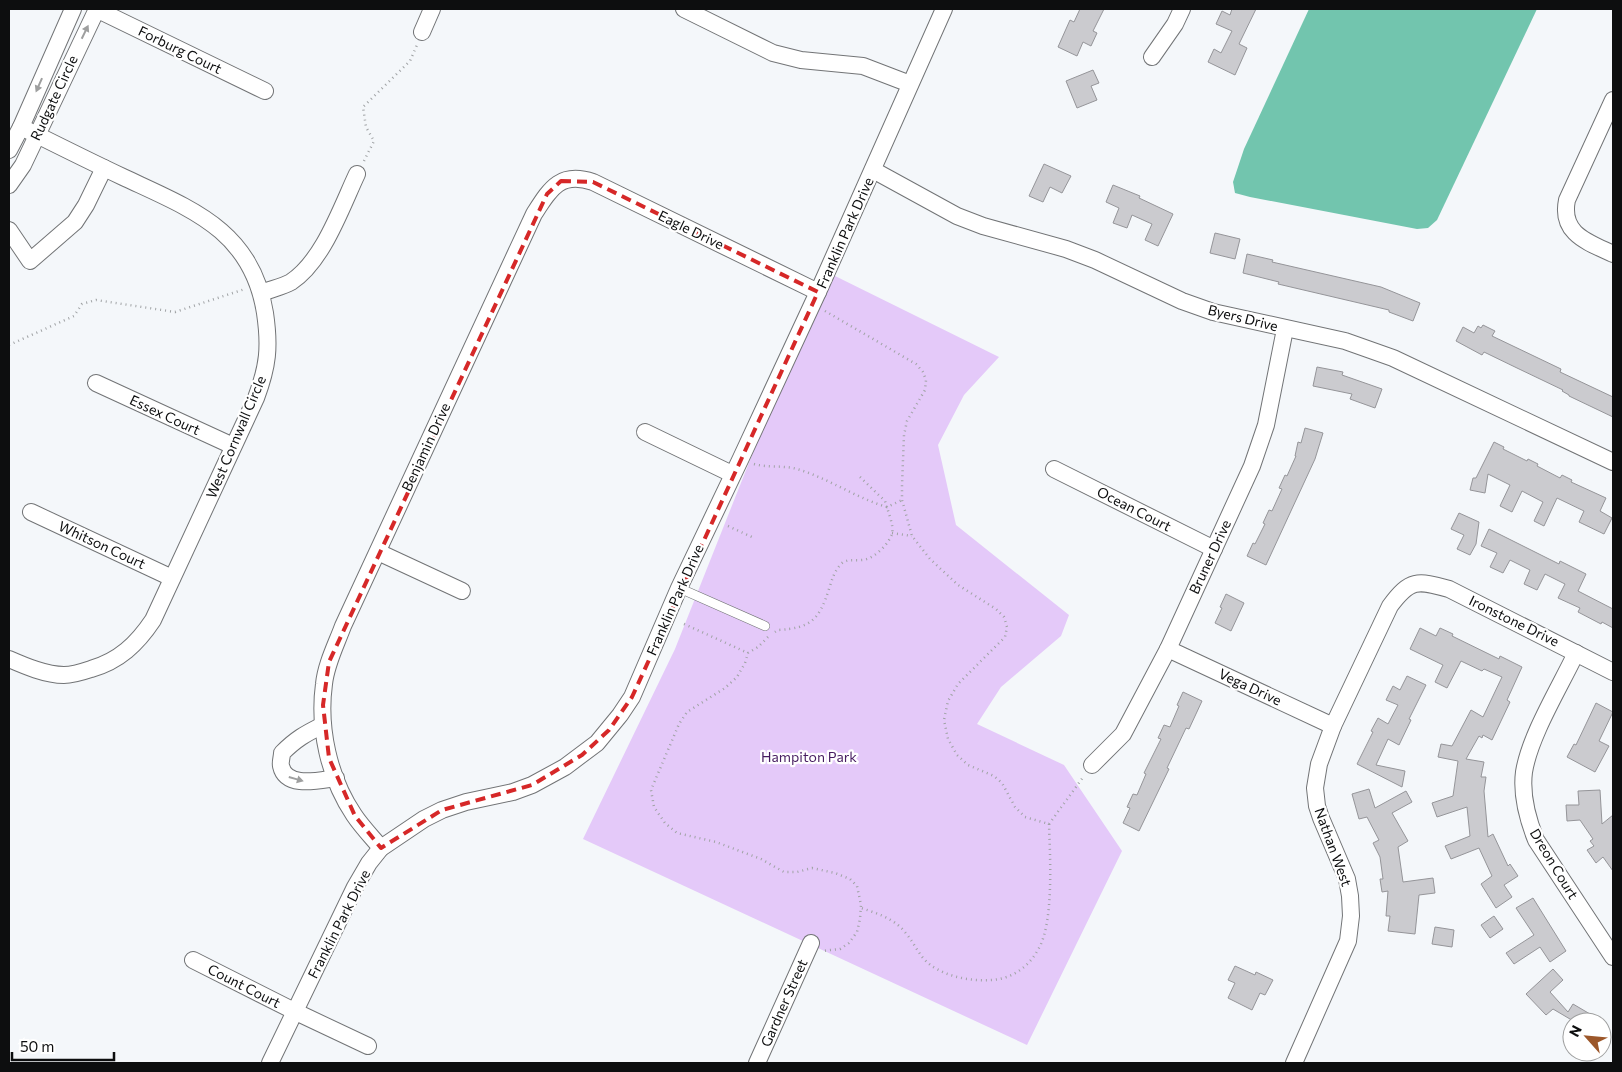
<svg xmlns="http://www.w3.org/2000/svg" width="1622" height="1072" viewBox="0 0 1622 1072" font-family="Commissioner,sans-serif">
<rect width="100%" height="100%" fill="#f4f7fa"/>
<!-- green -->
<polygon fill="#e4c9f9" points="827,272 999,357 964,395 938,445 956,525 1069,615 1061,636 1001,687 977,724 1064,765 1122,851 1027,1045 583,839 675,649 812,304"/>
<!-- water -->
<polygon fill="#72c5ae" points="1309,9 1537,9 1437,220 1428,228 1417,229 1250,197 1235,193 1233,182 1244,149"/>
<!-- building -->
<g fill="#cbcbcf" stroke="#959599">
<polygon points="1080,9 1104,9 1093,31 1097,33 1091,46 1083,42 1077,56 1058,47 1070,20 1074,22"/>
<polygon points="1232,9 1256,9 1239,44 1247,48 1235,75 1208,62 1214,49 1221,53 1232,31 1216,24 1222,11 1230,15"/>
<polygon points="1093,70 1099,83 1091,86 1097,100 1077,108 1066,81"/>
<polygon points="1044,164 1071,176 1062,193 1050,187 1043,202 1029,196"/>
<polygon points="1113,185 1140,196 1139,198 1173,214 1158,246 1145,240 1152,224 1132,215 1127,228 1113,223 1119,208 1106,202"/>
<polygon points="1215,233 1240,239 1235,259 1210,253"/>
<polygon points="1247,254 1273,260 1272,262 1381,287 1420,303 1413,321 1389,312 1389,310 1278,284 1279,282 1243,273"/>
<polygon points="1483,325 1495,331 1492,336 1561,369 1560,372 1613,397 1613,417 1569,396 1569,395 1562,391 1563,390 1517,368 1484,352 1482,355 1456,341 1463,327 1474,333 1478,326 1481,328"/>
<polygon points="1317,367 1343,372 1342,375 1382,389 1375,408 1350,399 1352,394 1313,386"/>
<polygon points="1305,428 1323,433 1315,459 1266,565 1247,556 1253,543 1255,544 1265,524 1263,523 1269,510 1272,511 1282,489 1279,488 1285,475 1287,476 1296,456 1295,456 1298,442 1301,443"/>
<polygon points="1494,442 1504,447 1503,449 1527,461 1528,459 1538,464 1537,466 1560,478 1562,475 1572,480 1571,482 1606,498 1600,511 1612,518 1604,534 1579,522 1584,511 1557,498 1544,526 1534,521 1543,502 1522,491 1512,512 1500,506 1510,485 1488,474 1485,493 1470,490 1473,478 1476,478"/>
<polygon points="1459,513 1479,522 1476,544 1470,555 1457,549 1464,535 1451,529"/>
<polygon points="1489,529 1559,564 1560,561 1586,574 1578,591 1613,609 1613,628 1602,622 1601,624 1578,612 1580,608 1558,598 1565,584 1545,574 1537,590 1524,584 1530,570 1510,560 1503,573 1490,567 1497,553 1481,546"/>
<polygon points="1226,594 1244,603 1231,631 1215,623 1222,608 1220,607"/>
<polygon points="1420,628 1436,636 1440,628 1453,634 1452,636 1499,659 1500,656 1522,667 1507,700 1510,702 1492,740 1483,735 1482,738 1479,736 1466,759 1484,762 1481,777 1486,777 1484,791 1488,837 1493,834 1508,866 1510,864 1518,876 1504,885 1512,897 1496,908 1481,884 1492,876 1479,848 1451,859 1445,846 1470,836 1467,807 1437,817 1432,803 1453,796 1458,761 1438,757 1441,744 1452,746 1471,710 1483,717 1502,677 1484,669 1482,671 1461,661 1447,688 1435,682 1443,665 1410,649"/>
<polygon points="1407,676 1426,685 1409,719 1411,720 1399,745 1388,739 1376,765 1405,771 1402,787 1357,764 1373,732 1371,731 1378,718 1388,724 1398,705 1386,700 1393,686 1400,690"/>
<polygon points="1183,692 1202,701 1189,729 1186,728 1167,768 1169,769 1139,831 1123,823 1130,808 1127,807 1133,794 1137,795 1146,774 1144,773 1161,739 1158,738 1164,725 1170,727 1179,706 1177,705"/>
<polygon points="1596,703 1613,712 1599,741 1609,746 1595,772 1567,757 1574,744 1576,745"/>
<polygon points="1369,789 1375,808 1406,791 1412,802 1392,813 1408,841 1398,847 1403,882 1433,878 1435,893 1419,895 1415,934 1388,931 1390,916 1386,916 1388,891 1382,892 1380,879 1383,879 1380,857 1373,843 1379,840 1367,817 1359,819 1352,794"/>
<polygon points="1600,790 1602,824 1613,815 1613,871 1603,857 1596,863 1587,850 1594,846 1590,841 1593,839 1580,820 1567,821 1566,805 1579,805 1578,791"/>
<polygon points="1533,898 1566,951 1550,962 1540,947 1514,964 1506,953 1534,935 1516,908"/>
<polygon points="1494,916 1503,929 1490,938 1481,925"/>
<polygon points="1435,927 1454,930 1452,947 1432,944"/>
<polygon points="1235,966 1255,975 1256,972 1273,980 1265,995 1260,993 1252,1010 1228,998 1235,983 1228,980"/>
<polygon points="1553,969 1563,980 1550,992 1568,1012 1573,1004 1590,1014 1585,1022 1575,1022 1553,1009 1546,1015 1526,994"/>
</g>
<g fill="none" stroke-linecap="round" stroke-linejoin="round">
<defs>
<polyline id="service" points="679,588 765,626"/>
<g id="minor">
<polyline points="96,9 265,91"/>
<polyline points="684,9 773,53 801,60 863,66 910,84"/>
<polyline points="422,32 432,9"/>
<polyline points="1152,57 1175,24 1182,9"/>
<path d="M1613 100 1567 200C1560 234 1588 242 1613 254"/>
<polyline points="9,150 21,127 73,9"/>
<polyline points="873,170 957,216 983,226 1066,249 1095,260 1182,301 1213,312 1345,341 1393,358 1613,462"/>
<polyline points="9,185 23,165 97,9"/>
<polyline points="9,230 30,261 75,222 86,205 104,168"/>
<path d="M262 293C271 289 282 287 291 282 323 261 341 208 357 174"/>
<polyline points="96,383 233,446"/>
<polyline points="645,432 732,474"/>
<polyline points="1054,469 1214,549"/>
<polyline points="31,512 172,578"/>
<polyline points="378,552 462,591"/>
<polyline points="1168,649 1333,726"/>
<path d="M1576 653C1560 687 1530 735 1524 772 1521 795 1528 820 1536 840L1613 957"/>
<path d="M9 659C25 666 46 675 64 675 73 675 82 672 91 669 119 661 137 644 153 620L256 398C268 366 270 347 265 313 252 230 191 209 123 177 89 161 55 144 21 127"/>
<path d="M323 725C305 734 296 739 282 753 282 757 280 762 281 766 286 789 320 780 336 778"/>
<polyline points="1092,765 1123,734 1168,649 1252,466 1266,425 1285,329"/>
<path d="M381 848C372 837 362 827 354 815 329 778 318 728 324 684 326 664 336 645 343 626L534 214C550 189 560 171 593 182L818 292"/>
<polyline points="193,960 296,1012 368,1046"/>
<polyline points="270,1063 355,887 369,863 381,848 424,819 442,810 466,802 513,792 532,785 565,767 597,743 620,715 632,697 679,588 741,458 818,292 944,9"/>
<polyline points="757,1063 811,943"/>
<path d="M1294 1063 1348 941 1351 916 1350 896 1347 879 1321 818 1317 806 1315 788 1319 764 1333 726 1390 606C1410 579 1417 580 1449 589L1613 672"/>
</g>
</defs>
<!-- service casing -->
<use href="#service" stroke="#727476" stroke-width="10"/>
<!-- minor casing -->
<use href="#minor" stroke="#727476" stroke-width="18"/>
<!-- path -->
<g stroke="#a0a3a5" stroke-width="2.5" stroke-dasharray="1 4" stroke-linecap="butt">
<polyline points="364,161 374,141 366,127 363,107 410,61 417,45"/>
<path d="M825 311 916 364 923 372 926 380 925 390 907 421 904 435 902 485V500L912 536 930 559 958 585 996 609 1004 617 1007 627 1005 637 958 684 948 701 944 720 948 739 957 755 968 765 994 776 1002 783 1015 807 1025 817 1049 824C1050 855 1054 921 1039 948 1029 967 1012 979 991 980 972 981 952 978 935 968 919 959 916 944 904 931 893 918 876 913 861 908"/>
<polyline points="9,345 74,316 82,304 96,300 175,312 245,289"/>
<path d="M754 464C768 468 783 465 797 469 828 478 856 498 887 507 889 515 894 526 892 534 888 545 874 559 862 560 854 561 846 558 840 565 834 572 832 580 829 589 819 620 811 628 778 630L775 632"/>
<polyline points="860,477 885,501 887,507 902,500"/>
<polyline points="728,526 754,538"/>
<polyline points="892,533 912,536"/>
<polyline points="684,624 748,653"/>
<polyline points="768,637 758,647 748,653 745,663 737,677 725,688 687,712 679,724 651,790 654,807 665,823 677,833 716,842 761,859 784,872 797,872 812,868 835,873 850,879 857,886 861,905 860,919 857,932 849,943 840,949 822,951"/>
<polyline points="1049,824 1084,776"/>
</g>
<!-- service -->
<use href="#service" stroke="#fff" stroke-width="9"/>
<!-- minor -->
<use href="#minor" stroke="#fff" stroke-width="16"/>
</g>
<!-- one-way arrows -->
<defs><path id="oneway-solid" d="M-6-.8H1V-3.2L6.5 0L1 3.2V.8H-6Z" transform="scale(1.25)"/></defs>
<g fill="#9e9f9f">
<use href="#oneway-solid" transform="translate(85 32) rotate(-64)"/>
<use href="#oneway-solid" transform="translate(39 85) rotate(114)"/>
<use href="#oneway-solid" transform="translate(296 779) rotate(16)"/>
</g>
<!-- marked area -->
<path fill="none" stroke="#d62828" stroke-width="4" stroke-dasharray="10 6" stroke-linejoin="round" d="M561 181 593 182 818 292 632 697 609 730 582 755 532 785 442 810 381 848 355 816 329 758 323 705 329 662 547 194Z"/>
<g text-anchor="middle" stroke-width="4.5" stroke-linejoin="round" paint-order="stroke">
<!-- street labels -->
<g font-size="14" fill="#0d0e0f" stroke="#fff">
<text transform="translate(180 50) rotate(26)" y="5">Forburg Court</text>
<text transform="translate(54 98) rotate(-65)" y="5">Rudgate Circle</text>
<text transform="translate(691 230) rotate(26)" y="5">Eagle Drive</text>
<text transform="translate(845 233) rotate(-66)" y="5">Franklin Park Drive</text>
<text transform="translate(1243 318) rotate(14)" y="5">Byers Drive</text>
<text transform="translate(165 415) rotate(25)" y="5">Essex Court</text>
<text transform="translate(236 437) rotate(-67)" y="5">West Cornwall Circle</text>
<text transform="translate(426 447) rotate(-65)" y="5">Benjamin Drive</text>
<text transform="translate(1134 509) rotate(27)" y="5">Ocean Court</text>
<text transform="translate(102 545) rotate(25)" y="5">Whitson Court</text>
<text transform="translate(1210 557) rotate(-65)" y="5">Bruner Drive</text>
<text transform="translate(675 600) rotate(-66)" y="5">Franklin Park Drive</text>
<text transform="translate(1514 621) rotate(26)" y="5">Ironstone Drive</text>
<text transform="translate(1250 687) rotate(25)" y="5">Vega Drive</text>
<text transform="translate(1333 847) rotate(70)" y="5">Nathan West</text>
<text transform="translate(1554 864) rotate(59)" y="5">Dreon Court</text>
<text transform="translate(339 924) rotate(-63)" y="5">Franklin Park Drive</text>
<text transform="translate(244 986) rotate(27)" y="5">Count Court</text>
<text transform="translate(784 1003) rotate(-66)" y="5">Gardner Street</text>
</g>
<!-- park labels -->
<g font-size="14" fill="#461c60" stroke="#fff">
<text x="809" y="762">Hampiton Park</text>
</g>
</g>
<!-- border -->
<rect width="1622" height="1072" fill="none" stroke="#0d0e0f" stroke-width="20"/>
<!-- north arrow -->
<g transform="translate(1587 1037) rotate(297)"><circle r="24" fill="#ffffff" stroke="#9e9f9f"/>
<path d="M0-4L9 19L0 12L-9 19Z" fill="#9c572a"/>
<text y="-8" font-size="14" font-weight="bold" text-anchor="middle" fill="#0d0e0f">N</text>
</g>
<!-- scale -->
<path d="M12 1052v8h102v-8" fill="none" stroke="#0d0e0f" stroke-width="2.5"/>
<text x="20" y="1052" font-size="15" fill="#0d0e0f" stroke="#ffffff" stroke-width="4" paint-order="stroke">50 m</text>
</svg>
